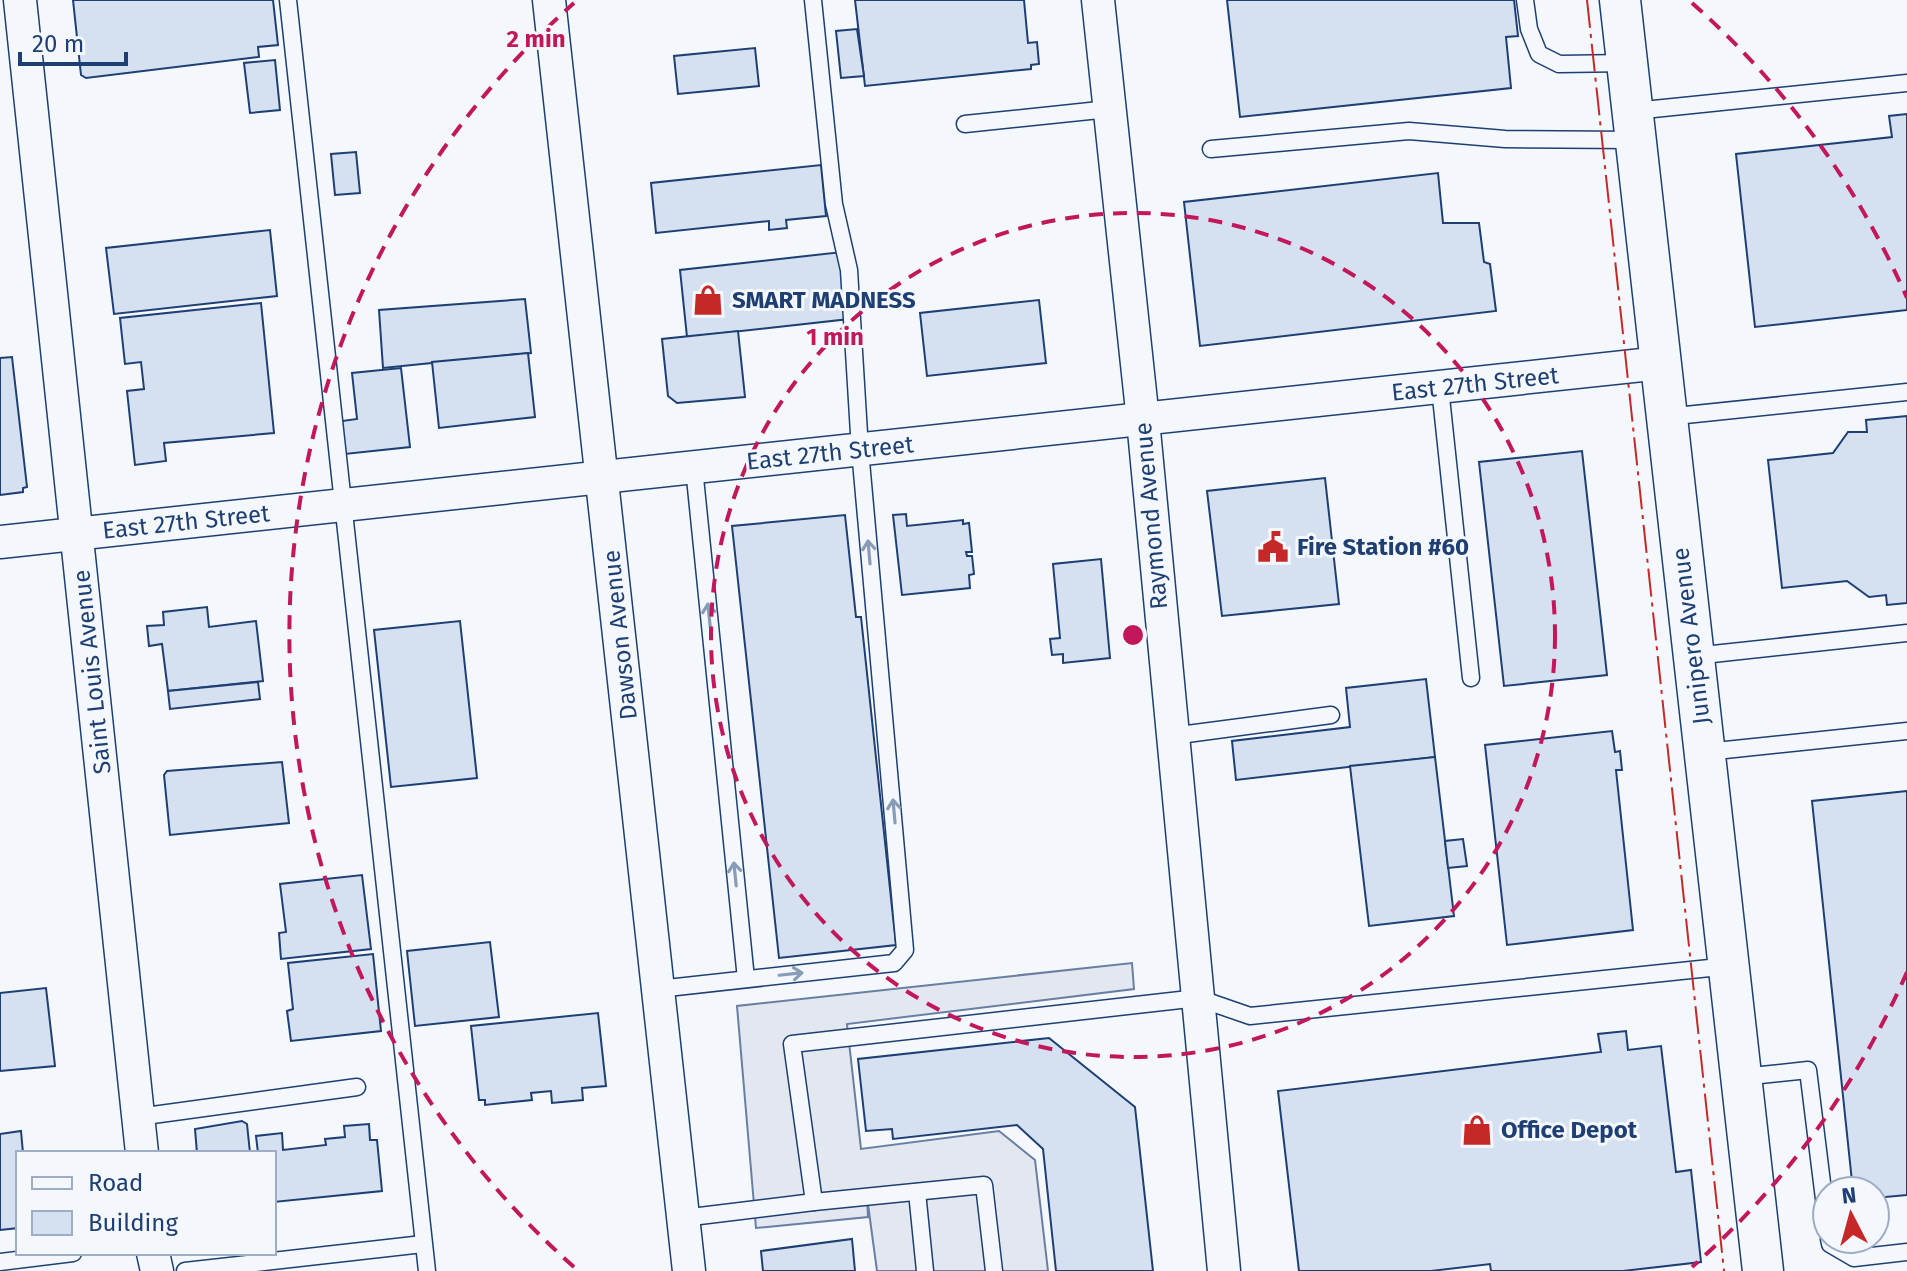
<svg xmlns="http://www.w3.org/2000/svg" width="1907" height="1271" viewBox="0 0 1907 1271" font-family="'Fira Sans',sans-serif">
<rect width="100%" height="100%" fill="#f4f7fb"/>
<!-- parking -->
<polygon fill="#e3e8f0" stroke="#687fa3" stroke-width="2" points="1132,963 1134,989 847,1024 861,1149 999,1131 1035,1160 1048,1271 877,1271 867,1197 868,1217 756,1228 737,1006"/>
<!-- building -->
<g fill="#d5e0f0" stroke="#1d3f73" stroke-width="2">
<polygon points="73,0 273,0 278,45 258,47 259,57 86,78 81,75"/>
<polygon points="855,0 1024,0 1028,43 1037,42 1039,64 1031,65 1031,69 865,86"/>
<polygon points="1227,0 1514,0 1518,36 1506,37 1511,88 1240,117"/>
<polygon points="857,29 864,76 841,78 836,31"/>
<polygon points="755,48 759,86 678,94 674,56"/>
<polygon points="275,60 280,110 250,113 244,63"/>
<polygon points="1907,114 1907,310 1755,327 1736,154 1892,137 1889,116"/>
<polygon points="356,152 360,193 335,195 331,154"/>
<polygon points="821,165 826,216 786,220 787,228 769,230 769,221 656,233 651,183"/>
<polygon points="1438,173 1443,223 1479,223 1484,262 1490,264 1496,311 1200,346 1184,202"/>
<polygon points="270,230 277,296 114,314 106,248"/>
<polygon points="842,252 849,319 687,337 680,270"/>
<polygon points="525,299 531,353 383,368 379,310"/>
<polygon points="1039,300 1046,363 927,376 920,313"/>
<polygon points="261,303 274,433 164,443 166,461 135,465 127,391 144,389 141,362 125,364 120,318"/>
<polygon points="738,331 745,397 677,403 668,396 662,339"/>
<polygon points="528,353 535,417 439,428 432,362"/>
<polygon points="12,357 27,487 23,488 23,492 0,495 0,358"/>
<polygon points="401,368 410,447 345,454 342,421 357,419 352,373"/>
<polygon points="1907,416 1907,603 1887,605 1886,595 1869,597 1847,581 1782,588 1768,460 1833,453 1848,432 1867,432 1866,420"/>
<polygon points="1582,451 1607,675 1504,686 1479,462"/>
<polygon points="1325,478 1339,604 1222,616 1207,491"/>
<polygon points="906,514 907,526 963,520 963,524 969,523 972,552 966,552 967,556 972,556 974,574 969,575 970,588 902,595 893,515"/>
<polygon points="845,515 856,617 861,617 896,945 779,958 732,526"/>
<polygon points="1101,559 1110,658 1063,663 1063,654 1052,655 1050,639 1060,638 1053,564"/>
<polygon points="207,607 209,627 256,621 263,681 168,691 162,644 149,646 147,626 164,625 163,612"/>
<polygon points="460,621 477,778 391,787 374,630"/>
<polygon points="1426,679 1435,757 1236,780 1232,741 1350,727 1346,688"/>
<polygon points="258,682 260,699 170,709 168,691"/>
<polygon points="1612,731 1615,752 1620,751 1622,770 1616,770 1633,930 1507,945 1485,745"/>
<polygon points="1435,757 1454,916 1369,926 1350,766"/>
<polygon points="282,762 289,823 170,835 164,775 167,771"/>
<polygon points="1907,791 1907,1195 1875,1198 1875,1191 1853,1191 1812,801"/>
<polygon points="1463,839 1467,866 1448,868 1445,841"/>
<polygon points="362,875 371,949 281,959 279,933 286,932 280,884"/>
<polygon points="490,942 499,1017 415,1026 407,951"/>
<polygon points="373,954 381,1031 291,1041 287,1011 293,1009 288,963"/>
<polygon points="46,988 55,1066 0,1071 0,993"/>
<polygon points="598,1013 606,1086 582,1088 583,1100 552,1103 551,1091 531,1093 532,1100 485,1105 485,1100 479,1100 471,1026"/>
<polygon points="1626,1031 1628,1050 1661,1046 1676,1172 1691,1170 1701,1262 1623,1271 1491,1271 1490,1264 1431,1271 1299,1271 1278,1091 1601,1052 1598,1034"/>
<polygon points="1049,1038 1135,1107 1153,1271 1056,1271 1043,1149 1017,1125 893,1139 892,1129 866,1131 858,1059"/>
<polygon points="242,1121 247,1124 250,1153 197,1153 195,1129"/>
<polygon points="369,1124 370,1140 377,1140 382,1191 274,1202 274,1153 258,1153 256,1136 282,1133 283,1150 326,1145 325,1139 345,1137 344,1126"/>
<polygon points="21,1131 23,1153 18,1153 18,1228 0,1230 0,1134"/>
<polygon points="852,1239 855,1271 763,1271 761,1251"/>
</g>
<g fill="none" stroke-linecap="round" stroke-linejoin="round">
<defs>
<g id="service">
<polyline points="288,0 427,1271"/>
<polyline points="1525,0 1529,29 1539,54 1559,64 1627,63"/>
<polyline points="1634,111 1907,83"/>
<polyline points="965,124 1109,109"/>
<polyline points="1211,149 1409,131 1505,139 1634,140"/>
<polyline points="1440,388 1471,678"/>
<polyline points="1666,417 1907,392"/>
<polyline points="694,468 746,979"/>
<polyline points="1694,656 1907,633"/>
<polyline points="1172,736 1331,715"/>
<polyline points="1706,752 1907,731"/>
<polyline points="658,989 894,963 905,950 860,450 849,270 834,204 813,0"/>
<polyline points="1742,1077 1808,1070 1827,1223"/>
<polyline points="138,1117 357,1087"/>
<polyline points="917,1192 925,1271"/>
<polyline points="683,1218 814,1202"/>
<polyline points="1829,1239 1830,1244 1854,1258 1907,1252"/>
<polyline points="0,1262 73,1253"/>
<polyline points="185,1271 423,1244"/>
<polyline points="994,1271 984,1185 814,1202 792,1044 1198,998 1250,1016 1729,966"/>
</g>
<g id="minor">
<polyline points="20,0 142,1153"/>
<polyline points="549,0 689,1271"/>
<polyline points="1098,0 1143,420 1224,1271"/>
<polyline points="0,542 1661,363"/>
<polyline points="153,1253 157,1271"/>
</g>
<polyline id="tertiary" points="1620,0 1763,1271"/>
</defs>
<!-- service casing -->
<use href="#service" stroke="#1d3f73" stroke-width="19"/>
<!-- minor casing -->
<use href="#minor" stroke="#1d3f73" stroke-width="35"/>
<!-- tertiary casing -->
<use href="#tertiary" stroke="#1d3f73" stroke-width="43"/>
<!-- service -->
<use href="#service" stroke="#f4f7fb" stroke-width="16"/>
<!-- minor -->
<use href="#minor" stroke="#f4f7fb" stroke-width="32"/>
<!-- tertiary -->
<use href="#tertiary" stroke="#f4f7fb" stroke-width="40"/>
<!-- power -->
<polyline stroke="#c62828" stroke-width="2" stroke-dasharray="28 6 4 6" stroke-linecap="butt" points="1587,0 1724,1271"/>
</g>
<!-- one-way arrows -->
<defs><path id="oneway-shaft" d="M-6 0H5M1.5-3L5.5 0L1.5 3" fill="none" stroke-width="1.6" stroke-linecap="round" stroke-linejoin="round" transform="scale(2)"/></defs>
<g stroke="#889bb7">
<use href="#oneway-shaft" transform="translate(869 552) rotate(-95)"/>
<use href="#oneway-shaft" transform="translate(709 615) rotate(-96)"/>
<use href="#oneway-shaft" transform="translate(894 811) rotate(-95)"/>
<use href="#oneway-shaft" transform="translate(735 874) rotate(-96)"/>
<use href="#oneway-shaft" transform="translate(791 974) rotate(-6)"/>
</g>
<!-- distance rings -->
<g fill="none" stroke="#c2185b" stroke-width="4" stroke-dasharray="14 10">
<circle cx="1133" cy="635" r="422"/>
<path d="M1907 972A844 844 0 0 1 1692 1267M574 1267A844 844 0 0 1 574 3M1692 3A844 844 0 0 1 1907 298"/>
</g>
<!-- icons -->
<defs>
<symbol id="shop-bare" viewBox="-9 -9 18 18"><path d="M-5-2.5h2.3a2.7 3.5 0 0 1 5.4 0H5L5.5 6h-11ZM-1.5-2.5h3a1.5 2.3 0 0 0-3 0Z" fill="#c62828" stroke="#f4f7fb" stroke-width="2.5" paint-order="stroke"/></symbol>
<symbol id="civic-bare" viewBox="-9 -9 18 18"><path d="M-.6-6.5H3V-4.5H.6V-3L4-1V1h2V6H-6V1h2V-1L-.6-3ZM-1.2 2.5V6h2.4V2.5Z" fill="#c62828" stroke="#f4f7fb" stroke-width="2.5" paint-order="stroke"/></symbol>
</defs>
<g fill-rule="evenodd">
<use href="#shop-bare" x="686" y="278" width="44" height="44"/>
<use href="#civic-bare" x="1251" y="525" width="44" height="44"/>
<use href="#shop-bare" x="1455" y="1108" width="44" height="44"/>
</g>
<g text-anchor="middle" stroke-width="6" stroke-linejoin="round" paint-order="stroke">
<!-- poi labels -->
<g font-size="24" font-weight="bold" fill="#1d3f73" stroke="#f4f7fb" text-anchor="start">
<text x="732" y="308">SMART MADNESS</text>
<text x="1297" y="555">Fire Station #60</text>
<text x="1501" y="1138">Office Depot</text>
</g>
<!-- street labels -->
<g font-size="24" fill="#1d3f73" stroke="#f4f7fb">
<text transform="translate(1475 384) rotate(-6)" y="8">East 27th Street</text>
<text transform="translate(830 453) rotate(-6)" y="8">East 27th Street</text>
<text transform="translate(1151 516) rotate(-95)" y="8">Raymond Avenue</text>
<text transform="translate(186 522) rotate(-6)" y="8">East 27th Street</text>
<text transform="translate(620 635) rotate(-96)" y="8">Dawson Avenue</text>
<text transform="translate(1691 636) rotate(-97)" y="8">Junipero Avenue</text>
<text transform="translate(92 672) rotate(-96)" y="8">Saint Louis Avenue</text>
</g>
</g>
<circle cx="1133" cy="635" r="12" fill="#c2185b" stroke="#f4f7fb" stroke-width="4"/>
<g font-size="24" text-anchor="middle" font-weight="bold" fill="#c2185b" stroke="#f4f7fb" stroke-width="6" stroke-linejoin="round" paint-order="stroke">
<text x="536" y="47">2 min</text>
<text x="835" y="345">1 min</text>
</g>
<!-- legend -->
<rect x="16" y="1151" width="260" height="104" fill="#f4f7fb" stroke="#9eadc5" stroke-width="2"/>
<rect x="32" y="1177" width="40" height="12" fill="#f4f7fb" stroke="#9eadc5" stroke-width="2"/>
<text x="88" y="1191" font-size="24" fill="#1d3f73">Road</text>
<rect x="32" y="1211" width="40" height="24" fill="#d5e0f0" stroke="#9eadc5" stroke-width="2"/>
<text x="88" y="1231" font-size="24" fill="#1d3f73">Building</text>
<!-- north arrow -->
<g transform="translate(1851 1215) rotate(354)"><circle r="38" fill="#f4f7fb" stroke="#9eadc5" stroke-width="2"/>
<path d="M0-6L14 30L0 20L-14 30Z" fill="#c62828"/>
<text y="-12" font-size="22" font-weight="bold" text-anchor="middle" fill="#1d3f73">N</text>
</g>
<!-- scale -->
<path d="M20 52v12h106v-12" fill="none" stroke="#1d3f73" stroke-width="4"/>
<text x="32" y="52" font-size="24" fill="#1d3f73" stroke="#f4f7fb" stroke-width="6" paint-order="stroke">20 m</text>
</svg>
